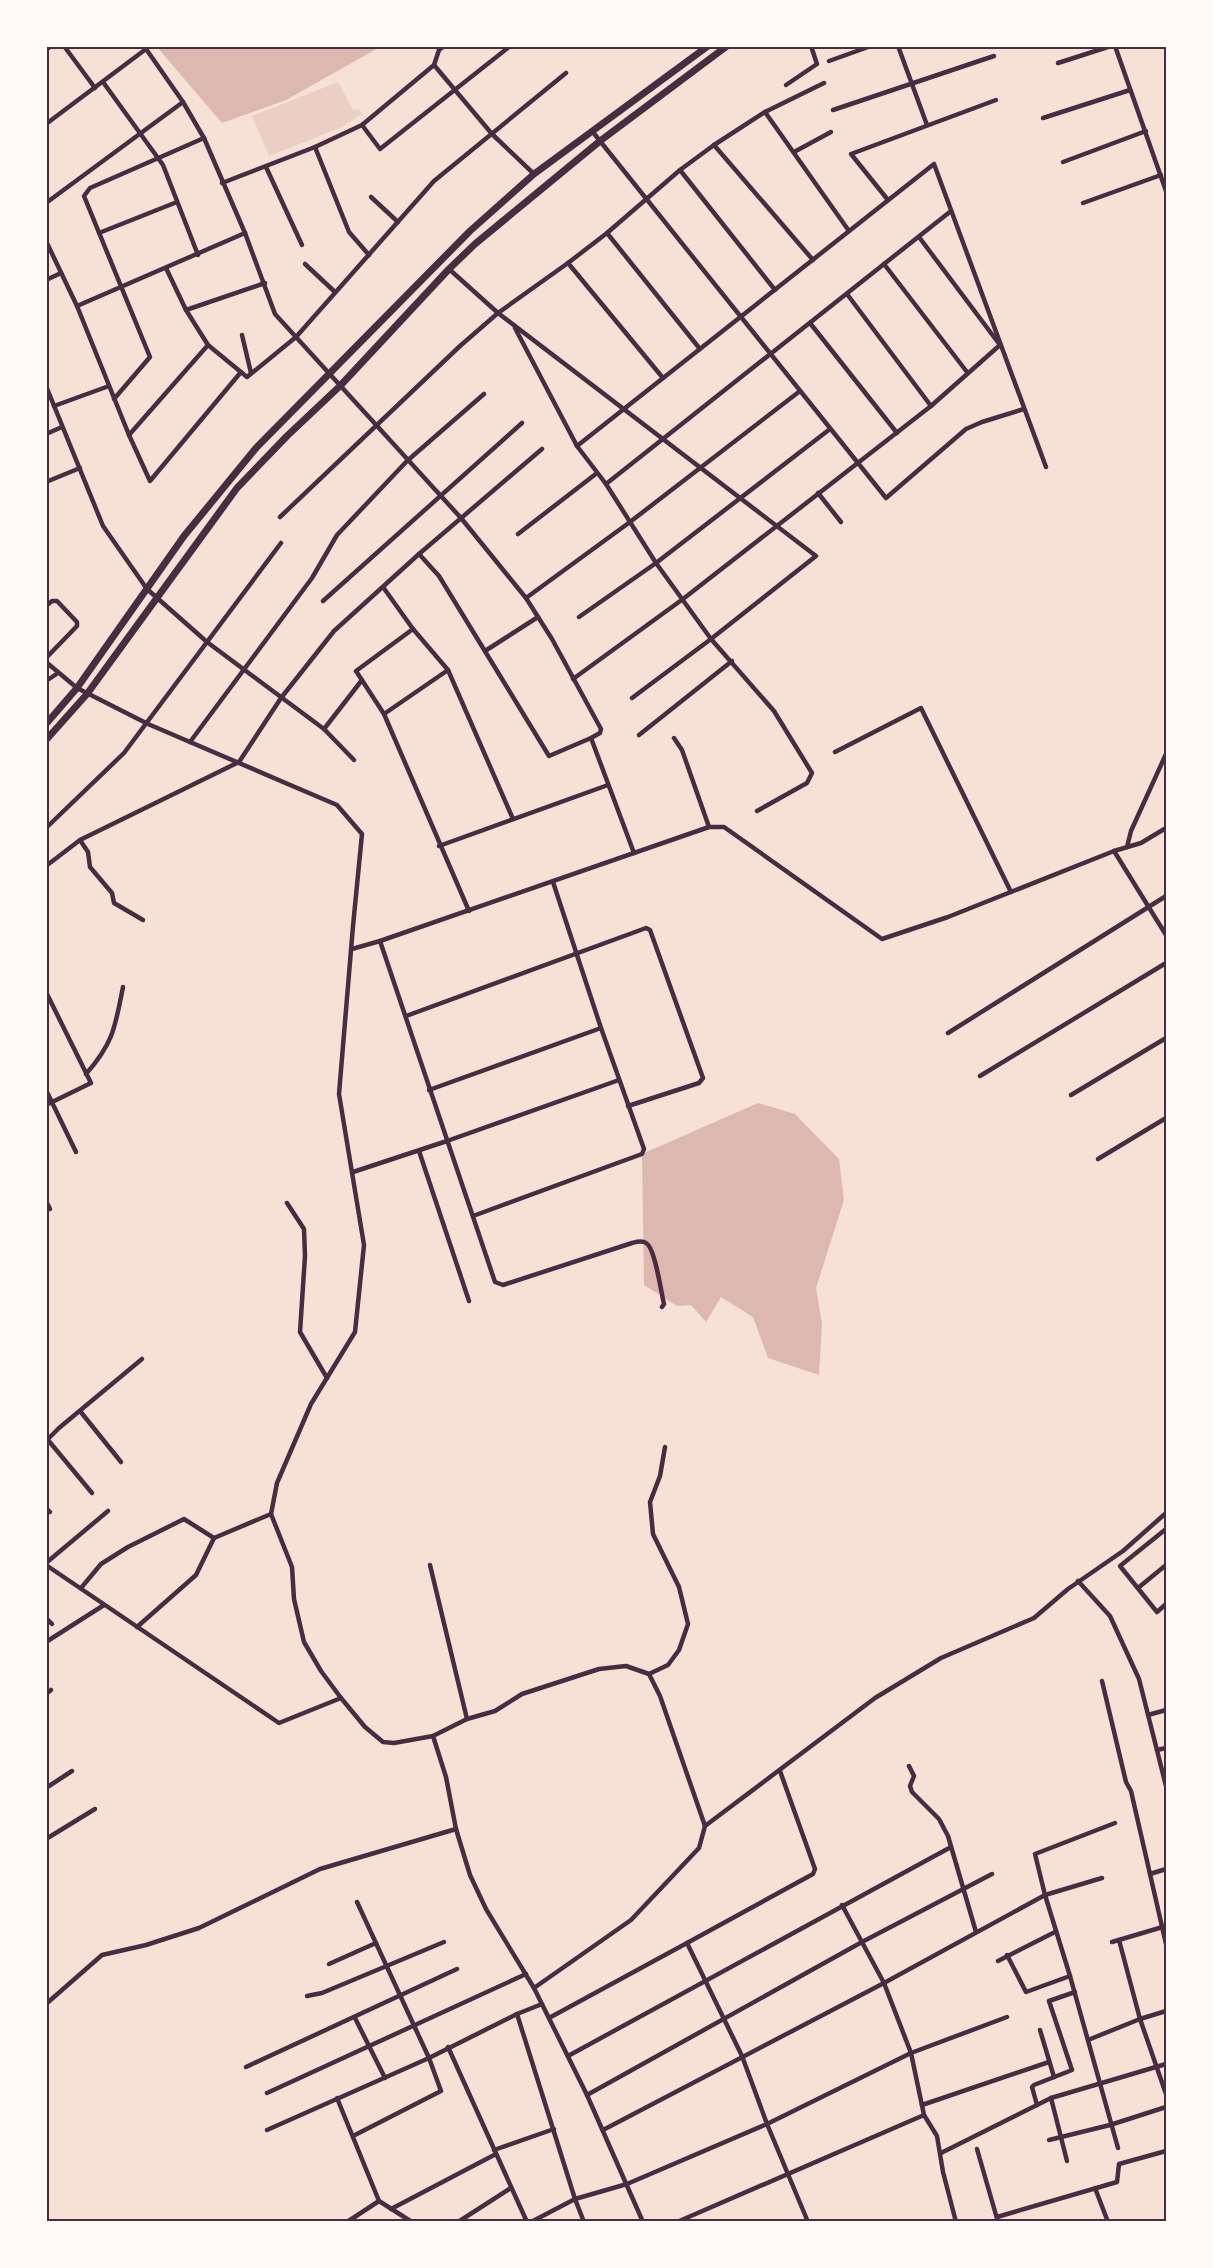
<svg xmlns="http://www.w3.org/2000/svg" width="1213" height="2268" viewBox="0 0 1213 2268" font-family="'Titillium Web',sans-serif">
<rect width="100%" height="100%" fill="#f7e1d7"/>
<!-- green -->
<polygon fill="#ebcfc5" points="338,82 353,110 359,109 362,114 342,127 269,156 252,116"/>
<!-- water -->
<g fill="#dcb8b0">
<polygon points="157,47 380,47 286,100 222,123"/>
<polygon points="758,1103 795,1114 839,1159 844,1200 816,1288 822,1324 819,1375 768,1358 753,1317 721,1297 706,1322 691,1305 677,1306 644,1285 642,1154"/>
</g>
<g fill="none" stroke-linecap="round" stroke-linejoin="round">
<!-- minor -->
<g stroke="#4a2c40" stroke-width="4.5">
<polyline points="64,46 95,88"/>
<polyline points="144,46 183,102 204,138 245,233 275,314 461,518 526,598 552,639 601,729 600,733 591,738 634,853"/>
<polyline points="898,46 927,125"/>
<polyline points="1115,46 1166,191"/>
<polyline points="46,50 51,46"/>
<polyline points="829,61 871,46"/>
<polyline points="1058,63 1111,46"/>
<polyline points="434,65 492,134 534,174"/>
<polyline points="103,82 163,165 198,255"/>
<polyline points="786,85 817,64 811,46"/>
<polyline points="833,110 994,56"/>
<polyline points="765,112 849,231"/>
<polyline points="1043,118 1130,90"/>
<polyline points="46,124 146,49"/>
<polyline points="362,125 380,149 509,47"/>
<polyline points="592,131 886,498 966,429 982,422 1024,409"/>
<polyline points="714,145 813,260"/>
<polyline points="315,147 349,232 369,255"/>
<polyline points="794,152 831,132"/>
<polyline points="1063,162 1146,131"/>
<polyline points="266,167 302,245"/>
<polyline points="680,170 775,290"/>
<polyline points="222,183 315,147 362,125 434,65 439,50 444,46"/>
<polyline points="371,197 398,222"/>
<polyline points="888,200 851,154 996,100"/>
<polyline points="46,203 183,102"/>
<polyline points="1083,203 1161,175"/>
<polyline points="99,233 177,202"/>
<polyline points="607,233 700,349"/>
<polyline points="46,241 77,306 129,435 150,481 241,372"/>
<polyline points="568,263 663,378"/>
<polyline points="305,264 335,292"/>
<polyline points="884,264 967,372"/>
<polyline points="166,268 186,310 208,345 247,377 296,337 434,181 566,73"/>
<polyline points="449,269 498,313 816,556 711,639 632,698"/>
<polyline points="46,280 61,273"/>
<polyline points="847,294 931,406"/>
<polyline points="77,306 245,233"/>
<polyline points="186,310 265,283"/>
<polyline points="810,323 897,433"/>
<polyline points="515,328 577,446 606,484 656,563 711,639 774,711 812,773 807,783 757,811"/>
<polyline points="242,335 251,373"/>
<polyline points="46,386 103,526 147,589 207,642 324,729 354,760"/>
<polyline points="114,399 150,357 84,196 90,188 204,138"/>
<polyline points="54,406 109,386"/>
<polyline points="46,434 62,427"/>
<polyline points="129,435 208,345"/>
<polyline points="577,446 934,164 1046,467"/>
<polyline points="46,482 80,468"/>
<polyline points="606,484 951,211"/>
<polyline points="818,493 841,522"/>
<polyline points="280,517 460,346 498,313 568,263 607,233 680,170 714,145 765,112 824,83"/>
<polyline points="518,534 597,473"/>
<polyline points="419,554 439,576 549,756 591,738"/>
<polyline points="383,587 413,629 448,670 513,819"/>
<polyline points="526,598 630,522 800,391"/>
<polyline points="323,601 522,423"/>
<polyline points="46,606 52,601 57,601 77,622 77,626 46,658"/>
<polyline points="579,617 656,563 830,429"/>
<polyline points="413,629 356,671 384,714 469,911"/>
<polyline points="485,651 538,617"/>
<polyline points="46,662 77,688 148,724 337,805 362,834 353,926 339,1094 364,1245 355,1332 311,1404 277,1483 271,1514 292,1567 294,1599 304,1642 321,1671 341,1698 365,1727 383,1742 394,1743 433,1736 467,1719 495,1711 522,1694 599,1669 626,1666 649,1674 660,1696 705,1826 699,1848 631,1920 534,1988"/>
<polyline points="573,679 683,599 931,406 1000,345 919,237"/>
<polyline points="46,681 58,673"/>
<polyline points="384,714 448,670"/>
<polyline points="324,729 362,680"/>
<polyline points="639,735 732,661"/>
<polyline points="674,738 682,750 709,827"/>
<polyline points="190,742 312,578 337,535 407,461 484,394"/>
<polyline points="835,752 921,708 1011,892"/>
<polyline points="46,828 124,753 281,543"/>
<polyline points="80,840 88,852 90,867 112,893 114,903 143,920"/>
<polyline points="439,846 608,785"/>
<polyline points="1127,847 1131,831 1166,754"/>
<polyline points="1114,851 1166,935"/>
<polyline points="46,866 80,840 239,762 281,698 334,631 419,554 542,449"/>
<path d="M380 941 495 1282 503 1285 632 1243C636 1242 642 1240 646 1243 655 1247 661 1292 664 1304L662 1307"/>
<polyline points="352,949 380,941 709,827 724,827 882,939 948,917 1114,851 1141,843 1166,828"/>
<polyline points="46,992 91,1083 46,1105"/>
<polyline points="406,1016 646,928 650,930 703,1078 699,1083 628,1106"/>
<polyline points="948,1033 1166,896"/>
<path d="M86 1074C114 1042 115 1027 123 987"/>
<polyline points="980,1076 1166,963"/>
<polyline points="46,1090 76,1152"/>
<polyline points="429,1090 601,1028"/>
<polyline points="1071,1095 1166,1038"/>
<polyline points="419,1151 469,1301"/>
<polyline points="1098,1159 1166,1118"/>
<polyline points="353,1172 447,1141 619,1080"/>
<polyline points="46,1201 50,1209"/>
<polyline points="287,1203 304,1229 305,1256 300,1332 327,1378"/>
<polyline points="473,1216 642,1154 644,1149 601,1028 553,882"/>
<polyline points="80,1411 121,1462"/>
<polyline points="48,1440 92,1493"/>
<polyline points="46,1441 59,1428 142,1359"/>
<polyline points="46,1508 50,1512"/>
<polyline points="1166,1529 1120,1566 1157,1612 1166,1604"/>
<polyline points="46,1563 108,1511"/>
<polyline points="46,1565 279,1723 341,1698"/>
<polyline points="430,1565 467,1719"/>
<polyline points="1078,1581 1110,1616 1139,1679 1166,1786"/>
<polyline points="81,1588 101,1564 128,1547 184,1519 214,1538 271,1514"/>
<polyline points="1138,1588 1166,1565"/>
<polyline points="46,1618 52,1624"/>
<polyline points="137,1627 196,1575 214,1538"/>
<polyline points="46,1642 104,1605"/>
<polyline points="649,1674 668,1665 679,1650 688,1624 679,1587 653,1534 650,1502 660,1476 665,1447"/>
<polyline points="1102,1681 1126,1782 1131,1791 1166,1944"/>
<polyline points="46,1694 51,1690"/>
<polyline points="1148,1715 1166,1710"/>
<polyline points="433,1736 446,1777 456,1829 470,1875 486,1909 534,1988 587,2095 643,2222"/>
<polyline points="1157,1750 1166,1748"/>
<polyline points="909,1766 914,1776 910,1786 912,1792 939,1819 948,1836 976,1932"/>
<polyline points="780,1771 815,1869 813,1874 687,1943 742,2056 767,2124 808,2222"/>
<polyline points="46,1788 72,1771"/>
<polyline points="1115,1823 1035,1854 1045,1895 1070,1976 1118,2148"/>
<polyline points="705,1826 875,1698 941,1658 1034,1618 1068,1589 1123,1551 1166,1513"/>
<polyline points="46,1839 95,1809"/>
<polyline points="1150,1874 1166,1869"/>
<polyline points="842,1905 884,1983 911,2053 924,2115"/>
<polyline points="1119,1940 1140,2019 1166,2094"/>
<polyline points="1112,1942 1166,1926"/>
<polyline points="1007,1955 1026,1992 1070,1976"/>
<polyline points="998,1961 1055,1932"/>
<polyline points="329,1964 376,1943"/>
<polyline points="307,1996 322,1993 444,1942"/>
<polyline points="46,2004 102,1955 146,1945 199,1928 320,1869 456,1829"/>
<polyline points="517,2014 575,2199 531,2222"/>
<polyline points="355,2018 385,2078"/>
<polyline points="549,2018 687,1943"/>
<polyline points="1040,2030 1054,2077"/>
<polyline points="1088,2040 1140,2019 1166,2011"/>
<polyline points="448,2047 527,2222"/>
<polyline points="568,2056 951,1847"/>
<polyline points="246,2067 457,1969"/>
<polyline points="267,2093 526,1974"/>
<polyline points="587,2095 862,1942 992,1874"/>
<polyline points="337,2098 379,2201 412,2222"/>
<polyline points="1051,2098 1067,2161"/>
<polyline points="922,2105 1049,2062"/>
<polyline points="1037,2105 1032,2087 1034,2085 1072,2070 1049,2001 1075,1992"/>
<polyline points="267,2130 429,2058 517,2014 542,2004"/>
<polyline points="603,2130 884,1983 1045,1895 1102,1878"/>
<polyline points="353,2136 441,2091 429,2058 357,1902"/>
<polyline points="1049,2140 1110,2125 1166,2107"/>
<polyline points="977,2149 998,2222"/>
<polyline points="494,2150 554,2129"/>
<polyline points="941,2153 1051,2098 1166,2064"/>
<polyline points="1095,2188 1108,2222"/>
<polyline points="391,2209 496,2154"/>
<polyline points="997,2217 1117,2182 1119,2164 1166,2151"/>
<polyline points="347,2222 379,2201"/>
<polyline points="458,2222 511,2188"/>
<polyline points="584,2222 575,2199 627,2184 767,2124 911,2053 1007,2017"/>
<polyline points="677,2222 924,2115 937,2136 943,2172 956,2222"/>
</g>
<!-- secondary -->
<g stroke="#4a2c40" stroke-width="7">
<polyline points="46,724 77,688 184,536 256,448 470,231 534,174 708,46"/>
<polyline points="46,740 87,694 237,488 287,436 340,386 449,269 475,244 600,141 727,46"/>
</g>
</g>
<!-- border -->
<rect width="1213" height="2268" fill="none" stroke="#fffaf5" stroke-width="96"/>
<rect x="48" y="48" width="1117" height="2172" fill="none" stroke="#4a2c40" stroke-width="2"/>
</svg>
